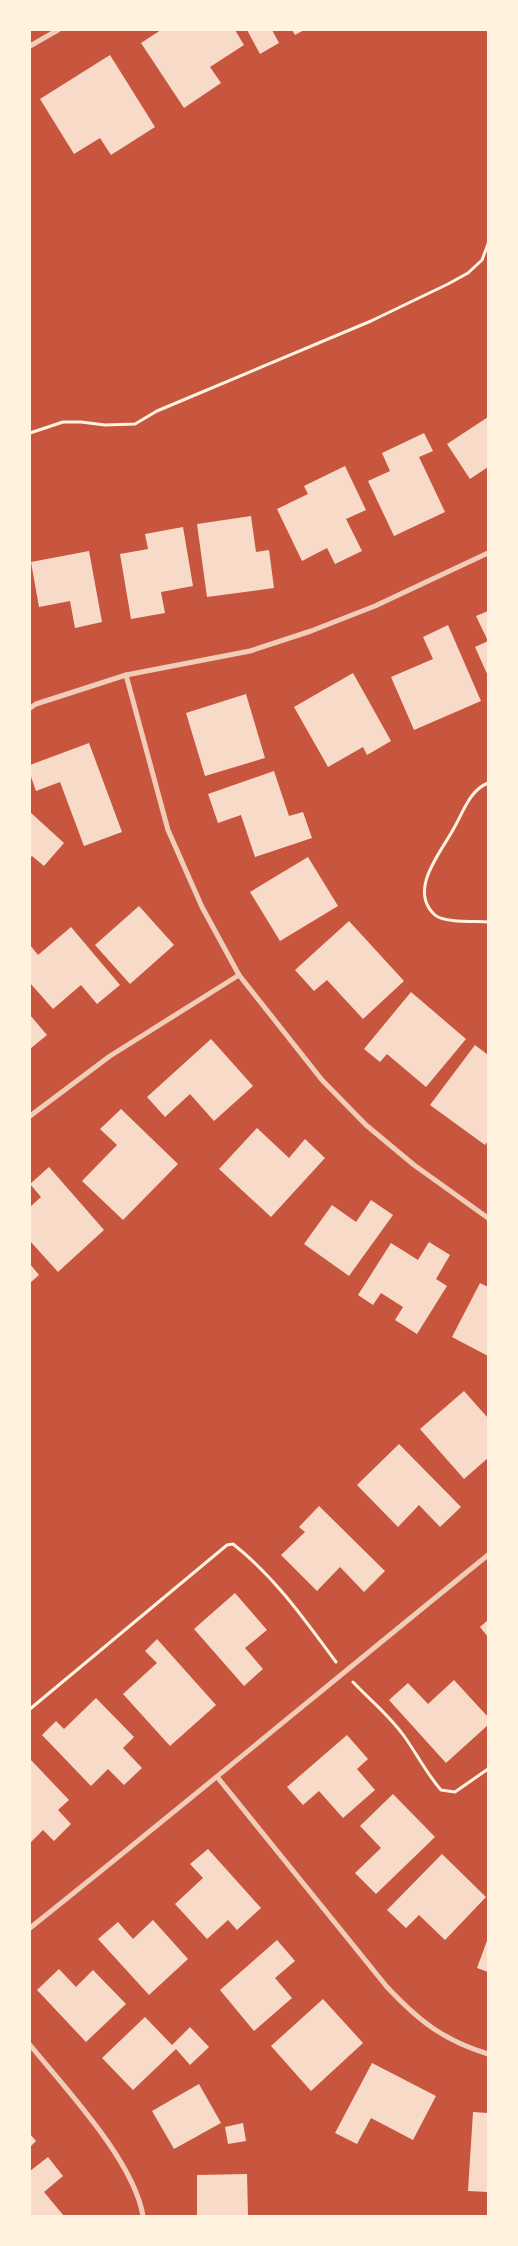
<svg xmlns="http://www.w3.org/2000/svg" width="518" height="2246" viewBox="0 0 518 2246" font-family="'Times New Roman',serif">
<rect width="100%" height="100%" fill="#c8553d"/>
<!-- building -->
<g fill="#f7dbc8">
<polygon points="161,30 235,30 244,45 210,67 221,83 184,108 141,43"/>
<polygon points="247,30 272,30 279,43 260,54"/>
<polygon points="292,30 304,30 295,35"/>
<polygon points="110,55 155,127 111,155 100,138 74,154 40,99"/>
<polygon points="488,417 488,467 470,479 447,444"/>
<polygon points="424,433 433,451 419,457 445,512 394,536 368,481 390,471 382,453"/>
<polygon points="345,466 366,510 346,519 362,551 335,564 327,548 302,561 277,509 308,494 304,486"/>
<polygon points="251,516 256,552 269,550 274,588 207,597 197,524"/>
<polygon points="183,527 193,586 161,592 165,613 131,619 120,554 148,549 145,534"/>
<polygon points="89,551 102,622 75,628 70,601 39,607 31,562"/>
<polygon points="488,611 488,676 475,647 488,641 476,616"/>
<polygon points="448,625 481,701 414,730 391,677 433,659 423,637"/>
<polygon points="353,673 391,741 367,755 363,747 328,767 294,707"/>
<polygon points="246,694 265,758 205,776 186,713"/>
<polygon points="89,743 122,832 84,846 60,782 36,791 30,774 30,765"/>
<polygon points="274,771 289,816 303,812 312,838 255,857 241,815 218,823 208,794"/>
<polygon points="30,812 64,843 44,866 32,856 30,858"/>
<polygon points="308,857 338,906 280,941 250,892"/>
<polygon points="139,906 174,945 130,984 95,945"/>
<polygon points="349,921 404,981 363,1019 327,980 314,991 295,970"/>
<polygon points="71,927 120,985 97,1004 81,985 53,1009 30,983 30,945 38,955"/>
<polygon points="411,992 466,1039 426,1087 387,1054 380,1062 364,1049"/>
<polygon points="30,1015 47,1035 30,1049"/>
<polygon points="211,1039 253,1086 214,1121 190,1094 165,1117 147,1097"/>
<polygon points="475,1045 488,1055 488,1141 485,1145 430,1105"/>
<polygon points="121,1109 178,1164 123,1220 82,1181 117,1145 100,1129"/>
<polygon points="257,1128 289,1158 305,1139 325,1158 271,1217 219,1169"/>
<polygon points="49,1167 104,1230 58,1272 30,1241 30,1207 41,1197 30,1184"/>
<polygon points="371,1200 393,1215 349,1276 304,1244 332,1205 356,1222"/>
<polygon points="429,1242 450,1255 436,1279 447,1286 417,1334 395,1320 403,1307 381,1293 373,1305 358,1295 391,1243 418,1260"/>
<polygon points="30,1264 39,1275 30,1283"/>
<polygon points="480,1283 488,1287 488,1356 452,1337"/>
<polygon points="464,1391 488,1418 488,1458 464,1479 420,1429"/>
<polygon points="399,1444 461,1507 440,1527 419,1505 398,1527 357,1485"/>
<polygon points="319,1506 385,1571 364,1592 340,1567 317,1591 281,1555 305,1532 299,1527"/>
<polygon points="235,1593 267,1630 245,1648 263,1669 244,1686 194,1629"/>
<polygon points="488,1620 488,1637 480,1627"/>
<polygon points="157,1639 216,1705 170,1746 123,1694 157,1663 145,1651"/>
<polygon points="454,1680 488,1717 488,1725 446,1763 389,1700 408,1683 428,1704"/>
<polygon points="96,1698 134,1737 123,1748 142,1768 124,1785 108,1769 91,1786 42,1735 56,1721 64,1729"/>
<polygon points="347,1735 368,1759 357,1769 375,1790 343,1818 319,1791 303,1805 287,1787"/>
<polygon points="30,1759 69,1800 58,1810 71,1824 54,1841 43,1830 30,1843"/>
<polygon points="393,1794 435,1837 376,1894 355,1873 381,1848 360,1826"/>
<polygon points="208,1849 261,1908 237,1930 228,1920 207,1939 175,1904 203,1878 190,1864"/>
<polygon points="442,1854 486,1897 445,1940 419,1915 406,1928 387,1910"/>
<polygon points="153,1920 188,1959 149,1995 98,1939 118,1922 133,1939"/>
<polygon points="488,1938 488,1972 477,1968"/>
<polygon points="277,1940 295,1961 275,1978 292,1998 254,2031 220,1990"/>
<polygon points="59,1969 76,1987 93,1970 126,2004 86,2042 37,1990"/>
<polygon points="323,1999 363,2043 311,2091 271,2046"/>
<polygon points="145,2017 172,2045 190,2027 209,2047 190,2065 176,2049 133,2090 102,2058"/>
<polygon points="372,2063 436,2096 413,2140 371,2118 357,2144 335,2133"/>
<polygon points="199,2084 221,2123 174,2149 152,2111"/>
<polygon points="473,2112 488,2113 488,2192 468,2191"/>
<polygon points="243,2123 246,2141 228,2144 225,2127"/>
<polygon points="30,2134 36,2141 30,2147"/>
<polygon points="48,2157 63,2176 44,2192 64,2216 30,2216 30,2171"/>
<polygon points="247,2174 248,2216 197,2216 197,2175"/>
</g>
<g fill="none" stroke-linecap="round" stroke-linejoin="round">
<!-- path -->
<g stroke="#fff3e0" stroke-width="3">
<polyline points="30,433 63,422 81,422 105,425 135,424 157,411 371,321 448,284 468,273 482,260 488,244"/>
<path d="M488 783C469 791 464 811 454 828 442 851 407 890 435 915 444 923 475 921 488 922"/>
<path d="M353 1682C370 1700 389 1715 404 1736 417 1754 426 1773 441 1790L455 1792 488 1769"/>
<path d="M30 1709 227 1545 233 1544C275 1577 305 1620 336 1662"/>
</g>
<!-- minor -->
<g stroke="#f1ccb7" stroke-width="5">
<polyline points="30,46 58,30"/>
<polyline points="126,675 168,830 202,907 239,975 322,1080 366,1125 414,1165 488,1218"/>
<polyline points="30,708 36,704 126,675 250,651 311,631 375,606 488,553"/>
<polyline points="30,1116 110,1056 239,975"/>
<path d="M218 1778 387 1987C419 2021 443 2040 488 2054"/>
<path d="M30 1928C184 1805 335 1679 488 1555"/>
<path d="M30 2045C66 2089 134 2161 143 2216"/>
</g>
</g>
<!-- border -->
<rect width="518" height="2246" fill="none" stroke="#fff3e0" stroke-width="62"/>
</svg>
